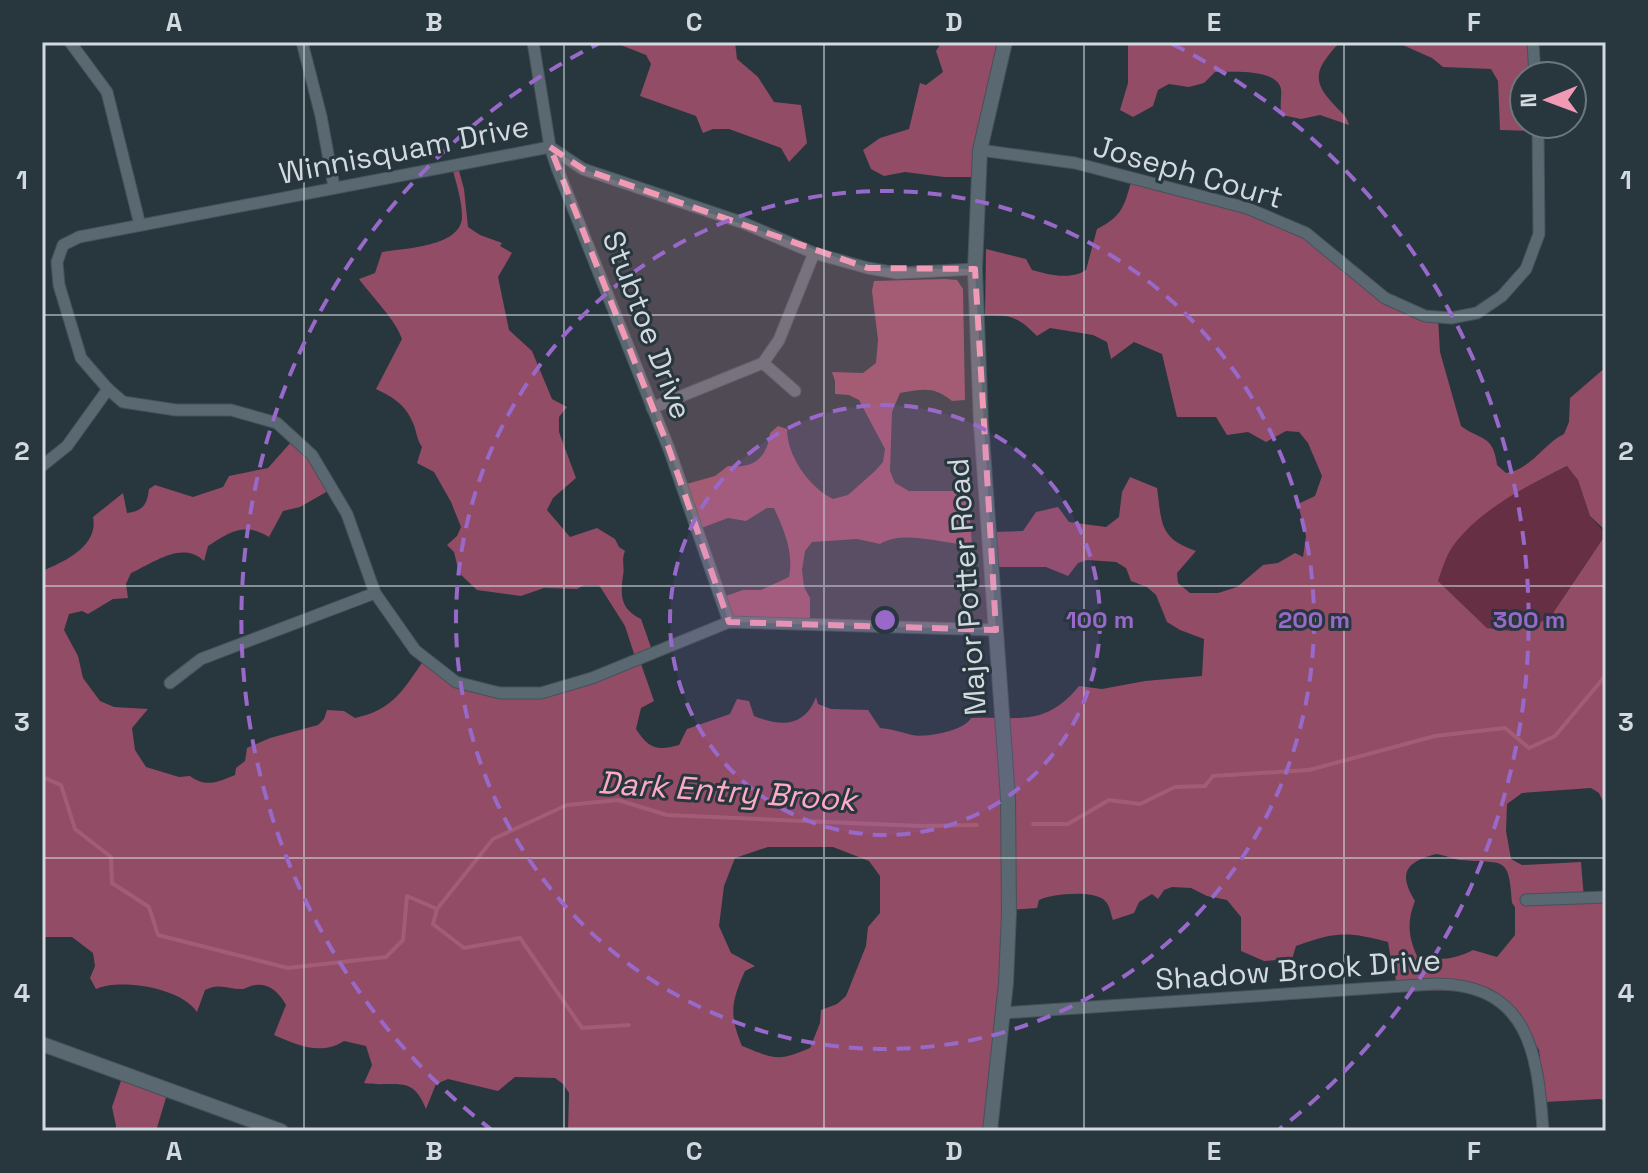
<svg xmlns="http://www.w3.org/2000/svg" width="1648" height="1173" viewBox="0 0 1648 1173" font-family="'Space Grotesk',sans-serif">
<rect width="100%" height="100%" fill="#28363e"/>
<!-- green -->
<path fill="#662f43" d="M1568 466 1578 480 1590 516 1606 534 1549 619 1512 631 1487 628 1438 581C1442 570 1445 555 1452 546 1479 509 1528 485 1568 466Z"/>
<!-- forest -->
<g fill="#924c65" fill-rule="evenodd">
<polygon points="613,42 735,42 737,59 758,77 774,102 801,105 807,143 789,162 781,148 729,129 713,129 703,133 696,116 640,96 651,64 646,55"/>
<polygon points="942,42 1001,44 977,177 944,177 905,172 884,176 871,169 863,150 880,138 909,129 920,83 926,85 943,72 936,51"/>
<path d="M1128 42H1340C1314 70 1310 81 1338 109 1344 115 1347 117 1349 125L1320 115 1301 119 1282 115C1279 106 1282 98 1281 89 1277 68 1231 72 1215 72L1204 83 1189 87 1169 84 1158 90 1153 106 1133 117 1120 110 1128 83Z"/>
<polygon points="1396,42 1531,42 1534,76 1524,76 1524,124 1537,124 1534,131 1500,130 1498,81 1491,69 1443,67 1432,58"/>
<path d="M452 167H458L464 189 468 227 480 235 502 243 500 246 512 253 498 277 509 330 532 351 552 399 567 407 559 417V432L576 478 553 498 547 510 570 537 597 528 615 539 619 547 625 551C621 560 625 567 623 576 620 597 621 609 641 619L653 653 640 661 654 701 641 708 636 729C649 749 657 751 679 745L687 729 730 714 737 699 749 701 754 716C781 727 805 727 816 697L818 704 831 709 868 710 880 728C891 729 901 732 912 735 926 738 964 731 971 718 1017 716 1045 728 1079 686L1102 689 1145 681 1202 676 1204 639 1180 630 1167 622 1156 595 1147 587 1131 581 1126 568 1116 562 1087 560 1078 563 1068 576 1046 567H997L995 532 1023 531 1036 512 1058 507 1069 522 1106 527 1119 517 1122 492 1130 477 1157 488C1162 524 1159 538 1196 551L1177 573 1178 583 1190 593H1218L1237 587 1263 565 1278 563 1295 553 1303 557 1306 536 1298 504 1315 496 1322 476 1308 443 1299 432 1286 431 1266 442 1248 432 1227 435 1216 417H1177L1162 354 1134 342 1111 359 1107 342 1093 335 1050 328 1037 336C1018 317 1012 315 985 315L986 249 1026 259 1032 270C1049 275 1071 280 1086 270L1097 229C1123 216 1124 206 1132 179L1242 207 1299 230 1379 297 1438 318 1440 352 1461 426C1481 441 1493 434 1497 465L1506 473C1532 469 1543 444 1564 434L1569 422 1570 398 1606 367V531L1590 516 1578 480 1567 466C1527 486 1480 509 1453 546 1446 555 1442 570 1438 581L1487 628 1512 631 1549 619 1606 534V808L1599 793 1591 788 1522 793 1507 804 1506 831 1511 859 1522 865 1581 862 1584 899 1606 901V1101L1600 1099 1545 1102 1539 1050 1519 1018 1489 998 1466 990 1396 991 1395 964 1391 960 1388 942C1347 931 1335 932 1296 946L1292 959 1264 961 1241 951V917L1227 900 1207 896 1191 888 1172 887 1164 890 1158 899 1152 894 1139 902 1134 913 1113 920C1111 915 1110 906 1106 902 1096 889 1052 894 1039 900L1037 908 1008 910 988 1131H568L569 1093 563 1084 555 1078 515 1077 498 1091 448 1079 436 1084 426 1109C412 1073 395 1088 364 1083L372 1065 366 1046 344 1041C320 1056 297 1045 274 1035L286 1005C280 994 270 983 256 985 251 985 247 988 243 989 229 990 220 982 205 990L197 1012C181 988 121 978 96 989L90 978 95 966 93 953 72 937H42V571C64 562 99 546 93 517L123 493 127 513C143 511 147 505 149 489L155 485 193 497 223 487 229 476 268 468 292 441 300 445 328 491 300 507 283 511 269 537C244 522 230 532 208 546L204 561C183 540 153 563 131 573L126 584 128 598 113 599 88 614 82 611 69 614 64 630 78 656 83 678 100 701 114 707 148 709 132 728 135 750 146 767 179 777 190 776C206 788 218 782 235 775L236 768 245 761 247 748 270 738 318 725 324 719 327 710 344 711 355 718C393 710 403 690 424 660L453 681 541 693 636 660 625 626 599 585H584L577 589 544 588 521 596 477 590 459 573 454 552 447 545 457 536 461 527 451 502 434 472 417 463 422 447C416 438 417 432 413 423 405 404 394 398 376 389L402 339C396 320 372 297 359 279L375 273 382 252C405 248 461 247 462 217 462 200 456 183 452 167ZM768 847H833L869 861 880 876V913L868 927 866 946 846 996 837 1004 821 1010 820 1023 810 1048C777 1062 775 1059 742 1046 729 1014 731 1002 745 971L755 966 731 953 719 926 724 886 735 858ZM1436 854C1445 855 1452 859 1460 860 1504 864 1509 854 1512 903L1515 907V935L1497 957 1473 950C1454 960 1437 961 1417 956 1408 936 1407 921 1415 901 1397 872 1407 862 1436 854Z"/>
<path d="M945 279 957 280 963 289 965 400 952 401C934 386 923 389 900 393L892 412 890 471 895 483 909 491H968L972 545C945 545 904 529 880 544L857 539 812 542 805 551 802 570 804 587 810 598V625L730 624 723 597 743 590H761L789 577C794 552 784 530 774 508H767L746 521 728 518 696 530 683 485 715 476 728 466C754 469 767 458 770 433L778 426 787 429C787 456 809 487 833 499L848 495 875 471 883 462 885 449 859 400 849 395 835 394V381L832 372 863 373 876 363 878 340 872 291 874 281Z"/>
<polygon points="123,1075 168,1091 156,1131 115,1131 116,1126 112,1107"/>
</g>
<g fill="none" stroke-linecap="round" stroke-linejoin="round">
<!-- stream -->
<g stroke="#a45c75" stroke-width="4">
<polyline points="42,777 61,785 75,829 111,857 112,883 149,907 158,935 288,968 386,957 403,940 407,896 437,909 493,839 567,805 618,800 667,815 920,826 977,825"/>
<polyline points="1033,824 1068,824 1109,800 1140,804 1175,787 1205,786 1213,776 1309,770 1435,736 1505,728 1529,748 1555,736 1606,675"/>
<polyline points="437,909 433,924 464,948 520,938 582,1028 629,1025"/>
</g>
<defs>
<g id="minor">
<polyline points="70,42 107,92 140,225"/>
<polyline points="302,42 321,116 334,187"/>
<polyline points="533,42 550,147 557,168 669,449 729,622"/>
<polyline points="1533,42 1535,76"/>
<polyline points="980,150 1075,163 1247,208 1306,233 1385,298 1425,316 1451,318 1477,313 1502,296 1526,269 1539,234 1538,124"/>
<polyline points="975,269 897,273 868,268 814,253 741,222 583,169 550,147 79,237 63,245 57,262 59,285 81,358 108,389 123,402 176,410 231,410 277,423 312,455 347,514 375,593 415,650 456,682 500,693 541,693 592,678 729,622 996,630"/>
<polyline points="763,363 795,391"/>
<polyline points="652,408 763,363 779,340 814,253"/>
<polyline points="42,466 67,446 108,389"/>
<polyline points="170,683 201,659 375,593"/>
<polyline points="1526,900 1606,897"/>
<path d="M1003 1013 1434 984C1529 983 1538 1054 1543 1131"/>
</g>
<g id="tertiary">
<polyline points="42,1044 281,1131"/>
<polyline points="990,1131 1006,983 1009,913 1008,798 981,423 975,269 980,150 1005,42"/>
</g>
</defs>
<!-- minor casing -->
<use href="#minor" stroke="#465259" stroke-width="13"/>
<!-- tertiary casing -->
<use href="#tertiary" stroke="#465259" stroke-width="16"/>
<!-- minor -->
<use href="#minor" stroke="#596871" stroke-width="11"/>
<!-- tertiary -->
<use href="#tertiary" stroke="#596871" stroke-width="14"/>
</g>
<!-- marked area -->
<path fill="#f09ab6" fill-opacity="0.2" stroke="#f09ab6" stroke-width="6" stroke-dasharray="16 10" stroke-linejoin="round" d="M550 147 583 169 868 268 975 269 996 630 729 622 669 449Z"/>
<!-- grid -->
<path fill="none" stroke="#d2dadf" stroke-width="2" stroke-opacity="0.55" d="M304 42V1131M564 42V1131M824 42V1131M1084 42V1131M1344 42V1131M42 315H1606M42 586H1606M42 858H1606"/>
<!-- distance rings -->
<circle cx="885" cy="620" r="215" fill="#9969ca" fill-opacity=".12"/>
<g fill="none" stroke="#9969ca" stroke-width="4" stroke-dasharray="14 10">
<circle cx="885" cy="620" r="215"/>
<circle cx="885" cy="620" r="429"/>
<path d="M493 1131A644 644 0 0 1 598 44M1172 44A644 644 0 0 1 1277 1131"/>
</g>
<g text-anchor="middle" stroke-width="6" stroke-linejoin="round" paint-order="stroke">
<!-- street labels -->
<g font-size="30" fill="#d2dadf" stroke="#28363e">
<text transform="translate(404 150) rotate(-11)" y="10">Winnisquam Drive</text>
<text transform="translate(1188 172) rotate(16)" y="10">Joseph Court</text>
<text transform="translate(647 325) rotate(69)" y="10">Stubtoe Drive</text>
<text transform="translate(967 587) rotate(-94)" y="10">Major Potter Road</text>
<text transform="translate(1298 970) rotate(-4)" y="10">Shadow Brook Drive</text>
</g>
<!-- water labels -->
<g font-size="32" font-style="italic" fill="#fdaac5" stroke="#28363e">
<text transform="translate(727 791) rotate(4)" y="11">Dark Entry Brook</text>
</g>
</g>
<circle cx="885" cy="620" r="12" fill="#9969ca" stroke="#28363e" stroke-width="4"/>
<g font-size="24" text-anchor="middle" font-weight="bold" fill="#9969ca" stroke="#28363e" stroke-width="6" stroke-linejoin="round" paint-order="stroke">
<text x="1100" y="628">100 m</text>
<text x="1314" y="628">200 m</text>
<text x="1529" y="628">300 m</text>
</g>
<!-- border -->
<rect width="1648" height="1173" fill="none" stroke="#28363e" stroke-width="88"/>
<!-- north arrow -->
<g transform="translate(1548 100) rotate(269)"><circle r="38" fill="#28363e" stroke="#6c787e" stroke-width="2"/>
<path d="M0-6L14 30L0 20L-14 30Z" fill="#f09ab6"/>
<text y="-12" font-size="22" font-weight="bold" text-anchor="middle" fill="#d2dadf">N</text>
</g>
<rect x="44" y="44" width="1560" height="1085" fill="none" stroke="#d2dadf" stroke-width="3"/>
<g font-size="26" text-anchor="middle" font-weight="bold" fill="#d2dadf">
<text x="174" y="31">A</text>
<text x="434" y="31">B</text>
<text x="694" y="31">C</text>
<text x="954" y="31">D</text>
<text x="1214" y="31">E</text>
<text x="1474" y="31">F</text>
<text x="22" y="189">1</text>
<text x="1626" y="189">1</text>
<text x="22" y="460">2</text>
<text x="1626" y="460">2</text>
<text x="22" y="731">3</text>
<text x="1626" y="731">3</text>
<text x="22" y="1002">4</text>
<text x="1626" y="1002">4</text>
<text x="174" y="1160">A</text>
<text x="434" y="1160">B</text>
<text x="694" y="1160">C</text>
<text x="954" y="1160">D</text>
<text x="1214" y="1160">E</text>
<text x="1474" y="1160">F</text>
</g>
</svg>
